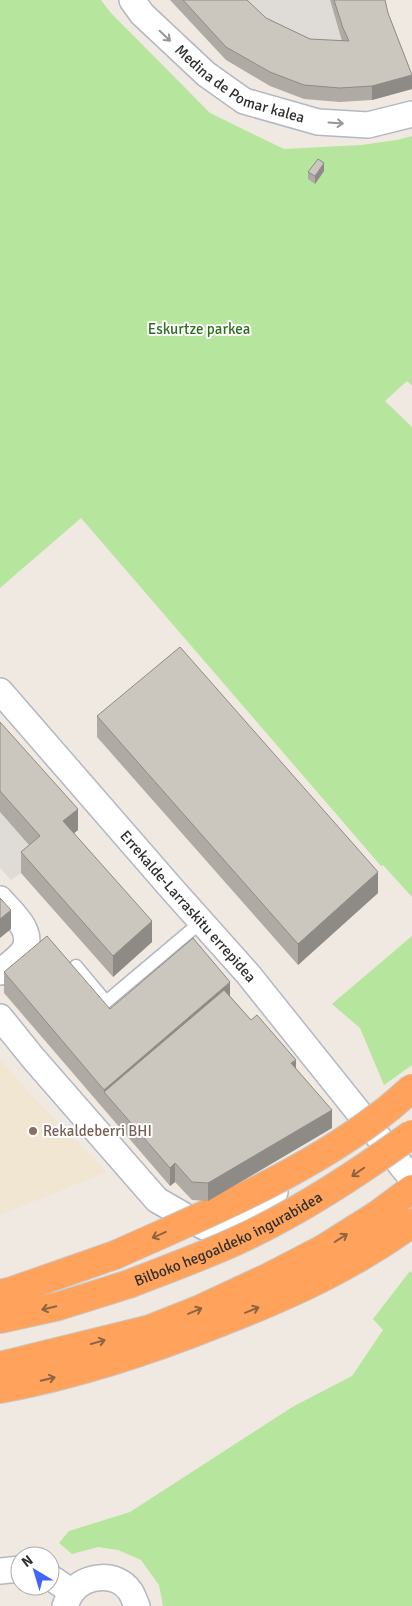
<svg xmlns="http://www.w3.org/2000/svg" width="412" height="1606" viewBox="0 0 412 1606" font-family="Signika,sans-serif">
<rect width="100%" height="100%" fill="#efe9e1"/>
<!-- education -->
<polygon fill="#f0e6d1" points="0,1059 26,1090 107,1172 0,1215"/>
<!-- green -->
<g fill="#b6e59e">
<polygon points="0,0 101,0 110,12 210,113 284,149 361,145 397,140 412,136 412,386 407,381 385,401 412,427 412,897 383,865 381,866 81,518 0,588"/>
<polygon points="412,936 412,1065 384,1085 360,1028 332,1004"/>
<polygon points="410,1271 412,1273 412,1606 163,1606 159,1585 141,1560 118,1550 98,1547 72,1554 59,1543 69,1531 130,1512 294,1406 352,1376 383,1330 373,1319"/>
</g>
<!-- plaza -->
<g fill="#dfdcd8">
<polygon points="233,0 330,0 343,42 308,52"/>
<polygon points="0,812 40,857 21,873 11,880 0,868"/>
</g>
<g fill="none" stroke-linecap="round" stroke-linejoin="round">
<defs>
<polyline id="lane" points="76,966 106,1002 201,922"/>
<g id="street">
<path id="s1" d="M132 0 142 14 206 74 244 101 318 122 368 125 412 114"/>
<path id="s2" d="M0 691 172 889 248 974 412 1179"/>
<path d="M0 899C11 912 35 931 24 950 19 958 7 966 0 972"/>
<polyline points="0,1017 33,1058 157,1200 204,1227 244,1212 275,1192"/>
<polyline points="0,1571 20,1569"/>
<polyline points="50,1577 72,1592"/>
<path d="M65 1606C67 1602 69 1595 72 1592 86 1574 117 1572 130 1591 133 1595 135 1602 137 1606"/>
</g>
<g id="highway">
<polyline points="0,1294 12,1291 115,1255"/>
<polyline points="0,1319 59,1306 129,1284"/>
<polyline points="0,1366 150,1329 198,1310 269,1277 323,1249 377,1215 412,1189"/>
<path d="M0 1389C76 1375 149 1351 221 1322 288 1296 354 1266 412 1223"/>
</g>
</defs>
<!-- lane casing -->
<use href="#lane" stroke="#b4b7c1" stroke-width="15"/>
<!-- street casing -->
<use href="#street" stroke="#b4b7c1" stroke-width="28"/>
<!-- highway casing -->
<use href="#highway" stroke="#c9c9c9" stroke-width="30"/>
<!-- lane -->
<use href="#lane" stroke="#fff" stroke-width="12"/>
<!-- street -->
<use href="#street" stroke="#fff" stroke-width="25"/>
<!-- highway -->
<use href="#highway" stroke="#ffa35c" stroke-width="28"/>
<defs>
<g id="highway-bridge">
<path d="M115 1255C204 1215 302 1175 380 1115 391 1107 402 1097 412 1088"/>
<path id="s3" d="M129 1284C165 1270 201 1257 236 1241 298 1213 357 1174 412 1134"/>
</g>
</defs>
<!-- highway-bridge casing -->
<use href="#highway-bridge" stroke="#c9c9c9" stroke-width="30" stroke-linecap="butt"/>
<!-- highway-bridge -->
<use href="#highway-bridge" stroke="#ffa35c" stroke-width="28"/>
</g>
<!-- wall -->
<g fill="#afaba4">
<polygon points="170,0 247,0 266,18 310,39 342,41 330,0 385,0 388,13 412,75 412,89 372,100 340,102 304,99 270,86 226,60"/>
<polygon points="324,171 315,184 308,179 308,172"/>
<polygon points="97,716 378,893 298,965 97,737"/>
<polygon points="0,722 78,830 74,833 152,942 113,977 21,873 21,852 29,845 0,812"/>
<polygon points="4,972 110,1009 230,996 251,1020 296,1068 332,1128 208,1201 192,1200 175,1182 170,1186 4,993"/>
</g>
<!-- shaded-wall -->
<g fill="#8e8b86">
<polygon points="412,75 412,89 372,100 372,86"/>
<polygon points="324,163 324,171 315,184 315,176"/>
<polygon points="78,809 78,830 63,842 63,821"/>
<polygon points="378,872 378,893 298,965 298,944"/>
<polygon points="11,910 11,929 0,938 0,919"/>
<polygon points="152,921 152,942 113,977 113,956"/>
<polygon points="230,982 230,1003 104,1092 104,1111 104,1090"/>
<polygon points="296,1060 296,1078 291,1063"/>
<polygon points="332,1110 332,1128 208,1201 208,1183"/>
<polygon points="175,1163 175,1182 170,1186 170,1168"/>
</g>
<!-- building -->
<g fill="#cbc7bf" stroke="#8e8b86">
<polygon points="183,0 247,0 266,18 310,39 349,41 343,28 334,0 385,0 388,13 412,75 372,86 340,88 304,85 270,72 226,47"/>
<polygon points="318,159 324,163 315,176 308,172"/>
<polygon points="180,647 378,872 298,944 97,716"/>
<polygon points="0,722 78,809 63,821 152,921 113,956 21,852 40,836 0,791"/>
<polygon points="0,898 11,910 0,919"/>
<polygon points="47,936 110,1009 193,938 230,982 104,1090 4,972"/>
<polygon points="224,990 251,1020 257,1015 296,1060 291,1063 332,1110 208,1183 192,1182 175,1163 170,1168 104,1092"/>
</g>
<!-- one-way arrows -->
<defs><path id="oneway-shaft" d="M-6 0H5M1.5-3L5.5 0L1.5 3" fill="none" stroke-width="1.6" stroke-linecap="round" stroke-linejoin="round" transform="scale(1.25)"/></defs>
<g stroke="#969696">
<use href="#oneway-shaft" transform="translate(165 36) rotate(44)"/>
<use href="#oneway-shaft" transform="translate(336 123) rotate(4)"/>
</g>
<g stroke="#8c6343">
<use href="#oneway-shaft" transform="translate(358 1172) rotate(145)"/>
<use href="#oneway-shaft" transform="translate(159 1235) rotate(156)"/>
<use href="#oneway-shaft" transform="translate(341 1238) rotate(-32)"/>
<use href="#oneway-shaft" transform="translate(49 1308) rotate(167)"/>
<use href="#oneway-shaft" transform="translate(252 1310) rotate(-22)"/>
<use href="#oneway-shaft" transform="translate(195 1311) rotate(-23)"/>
<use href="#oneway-shaft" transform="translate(98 1342) rotate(-15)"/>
<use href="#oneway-shaft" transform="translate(48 1379) rotate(-14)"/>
</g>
<!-- markers -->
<circle fill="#8d6e63" stroke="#fff" stroke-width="2" cx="33" cy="1131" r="5"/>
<g text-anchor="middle" stroke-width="4" stroke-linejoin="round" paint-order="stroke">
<!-- street labels -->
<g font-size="15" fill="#2e2e2e" stroke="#fff">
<text dy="5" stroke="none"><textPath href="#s1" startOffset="140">Medina de Pomar kalea</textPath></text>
<text dy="5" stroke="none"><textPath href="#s2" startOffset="286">Errekalde-Larraskitu errepidea</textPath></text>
<text dy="5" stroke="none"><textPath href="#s3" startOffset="109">Bilboko hegoaldeko ingurabidea</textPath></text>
</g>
<!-- park labels -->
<g font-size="15" fill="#2c6e1b" stroke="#fff">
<text x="199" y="334">Eskurtze parkea</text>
</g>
<!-- education labels -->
<g font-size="15" fill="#785e54" stroke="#fff" text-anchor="start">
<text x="43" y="1136">Rekaldeberri BHI</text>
</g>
</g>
<!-- north arrow -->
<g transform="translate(35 1571) rotate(322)"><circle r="24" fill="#ffffff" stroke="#ababab"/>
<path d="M0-4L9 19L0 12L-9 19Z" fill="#4264fb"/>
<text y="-8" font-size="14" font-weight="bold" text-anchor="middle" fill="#2e2e2e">N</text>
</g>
</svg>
